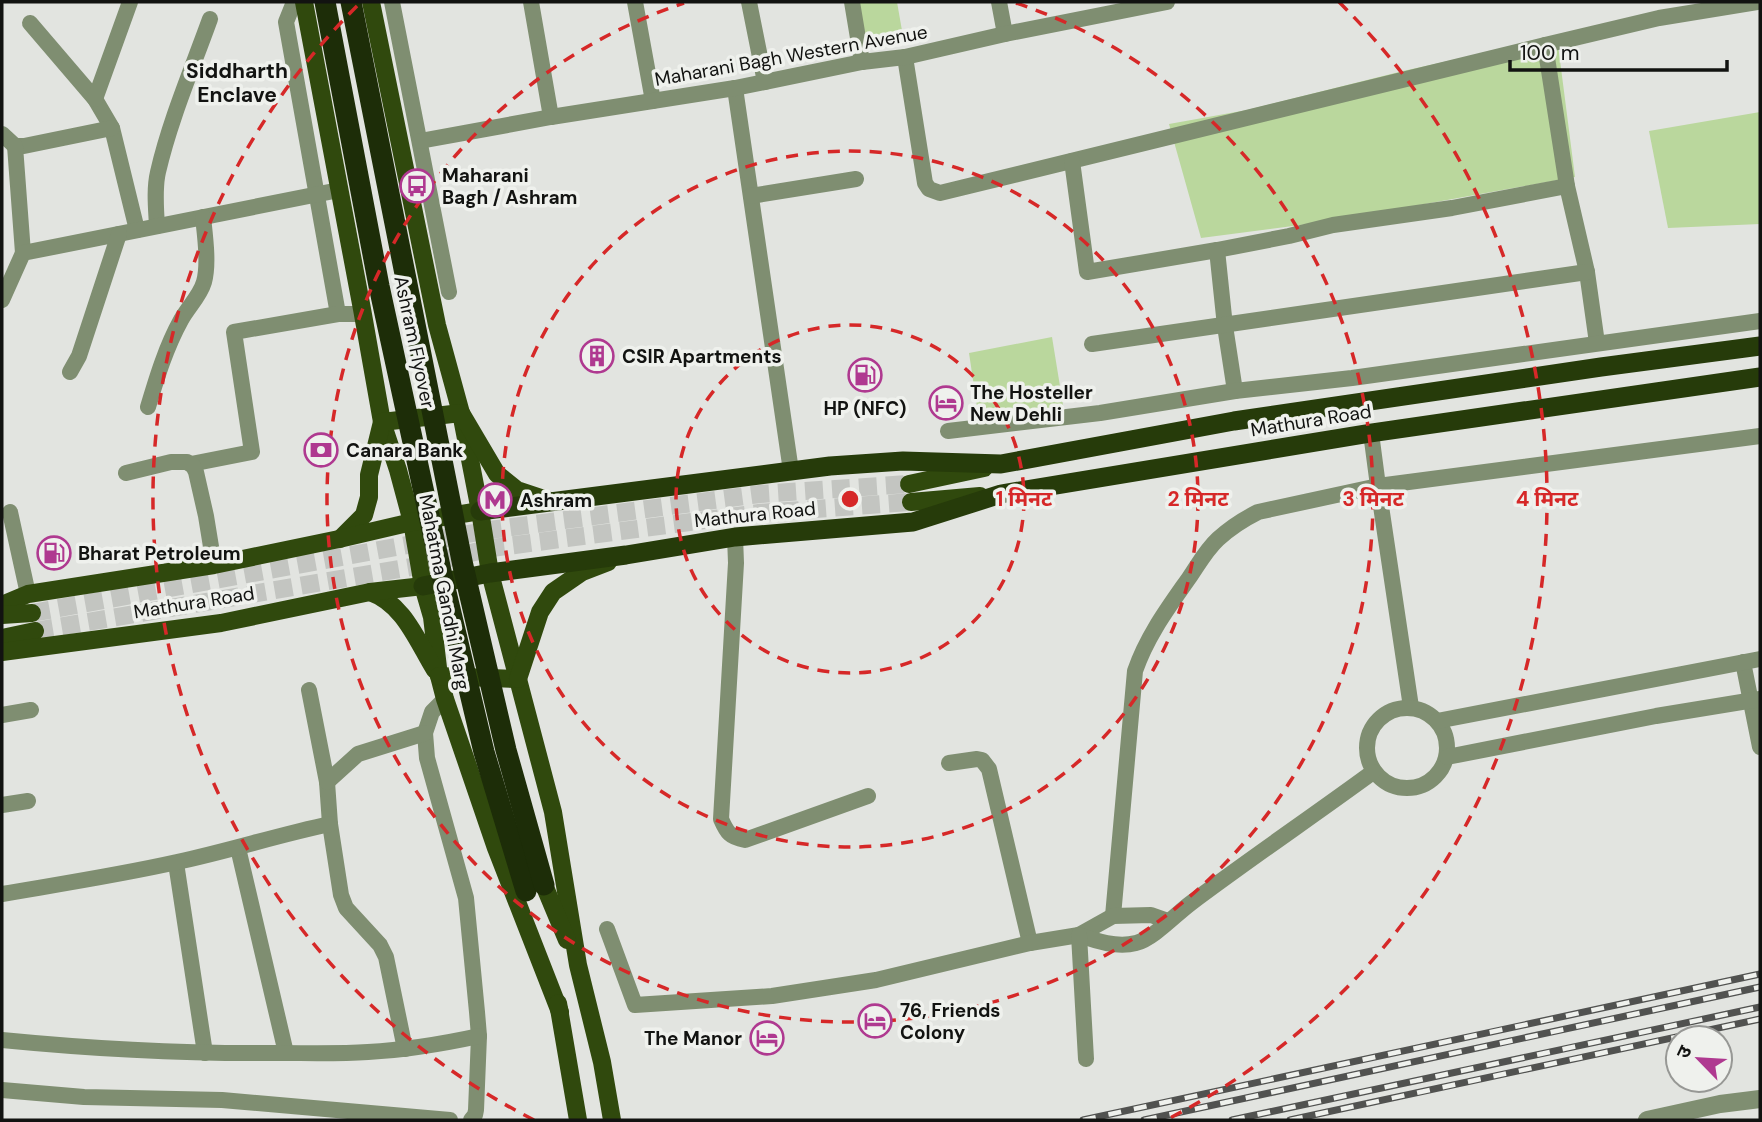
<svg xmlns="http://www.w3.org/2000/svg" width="1762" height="1122" viewBox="0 0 1762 1122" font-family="'DM Sans','Noto Sans Devanagari',sans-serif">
<rect width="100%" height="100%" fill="#e2e4e0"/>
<!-- green -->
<g fill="#bad79d">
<polygon points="857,2 897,2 904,42 865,49"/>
<polygon points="1557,37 1575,177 1331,221 1201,238 1169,124 1247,110 1403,71"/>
<polygon points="1760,112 1760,224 1668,228 1649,131"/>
<polygon points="1052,337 1065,417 980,427 969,353"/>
</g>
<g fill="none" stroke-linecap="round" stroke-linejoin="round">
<!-- primary-tunnel -->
<g stroke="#c3c5c1" stroke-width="18" stroke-dasharray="18 9" stroke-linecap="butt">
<polyline points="32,613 490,530 760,494 909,484"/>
<polyline points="35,631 411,567 492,548 759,513 911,502"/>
</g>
<!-- minor -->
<g stroke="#7f8e71" stroke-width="16">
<polyline points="294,2 286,22 338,314"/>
<polyline points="392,2 449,292"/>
<polyline points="531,2 551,117"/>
<polyline points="635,2 653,101"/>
<polyline points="749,2 765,82"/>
<polyline points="852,2 862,62"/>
<polyline points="999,2 1005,34"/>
<polyline points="30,23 95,99 112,128 137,230"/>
<polyline points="905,57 925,183 929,189 940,193 1545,45"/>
<polyline points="735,88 791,471"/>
<polyline points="95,99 130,2"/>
<polyline points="2,134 15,146 24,146 112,128"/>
<polyline points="420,141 551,117 735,88 862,62 905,57 1005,34 1167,2"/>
<polyline points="15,146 23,253"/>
<polyline points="1072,161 1087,272 1217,250 1289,236 1333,225 1452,208 1567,186"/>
<polyline points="751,196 856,179"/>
<path d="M157 226C156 208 154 189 158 172 170 120 192 69 210 19"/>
<polyline points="1217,250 1225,326 1235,391"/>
<polyline points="2,300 23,253 339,190"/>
<polyline points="1597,343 1587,272 1567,186 1545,45 1659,18 1757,2"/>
<polyline points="1092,344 1587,272"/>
<polyline points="70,372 79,356 119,234"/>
<path d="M148 407C157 377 166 347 181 320 188 307 200 296 204 282 209 264 205 236 203 217"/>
<polyline points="948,431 1100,413 1235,391 1352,378 1760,321"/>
<polyline points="1371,433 1378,486 1411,707"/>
<polyline points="191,464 252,452 234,332 338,314 363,314"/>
<polyline points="126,473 171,462 187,462 193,466 196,472 206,516 214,565"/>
<polyline points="10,512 28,594"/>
<path d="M735 537 736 563 721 819C727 833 730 837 745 840L868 796"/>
<polyline points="1743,662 1760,747"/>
<polyline points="309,690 327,782 330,824 341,895 346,908 380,945 386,957 405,1049"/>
<polyline points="445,699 432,712 425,733 427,758 466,898 477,1012 479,1036 476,1110 475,1115 471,1120"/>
<circle cx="1407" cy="748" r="40"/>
<polyline points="2,715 31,710"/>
<polyline points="1437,721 1760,659"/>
<polyline points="1447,757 1656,716 1760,699"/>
<polyline points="949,763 977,759 982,760 989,769 1030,943"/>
<polyline points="327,782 358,754 425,733"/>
<polyline points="2,805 28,801"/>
<polyline points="238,848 286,1053"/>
<polyline points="176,863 205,1053"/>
<path d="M2 894C60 884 119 875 177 862 229 851 278 835 330 824"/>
<path d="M1113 916 1135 671C1147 636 1168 608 1189 578 1198 565 1206 550 1218 539 1230 528 1244 519 1258 512L1378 486 1760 436"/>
<polyline points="607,929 635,1005 772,996 876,980 1030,943 1079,935 1113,916 1151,915 1168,921"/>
<path d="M1079 935C1096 941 1117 948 1136 943 1153 939 1176 914 1191 903 1251 858 1313 816 1373 772"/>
<polyline points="1079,935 1086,1059"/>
<path d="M2 1040C94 1049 185 1054 278 1053 308 1053 338 1054 368 1052 405 1050 442 1044 479 1036"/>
<polyline points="2,1090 84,1097 222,1100 450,1120"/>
</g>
<!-- tertiary -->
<polyline stroke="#7f8e71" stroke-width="18" points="1647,1120 1720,1104 1760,1099"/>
<!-- primary -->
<g stroke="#30490d" stroke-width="18">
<polyline points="304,2 362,309 382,422 398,470 412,522 423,586 432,617 439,676 445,699 496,848 560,1012"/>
<polyline points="371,2 437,325 461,413 480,511 490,573 553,812 578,965 602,1062 612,1120"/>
<polyline points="909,484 984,468"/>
<polyline points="911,502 980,496"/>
<polyline points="340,539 364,515 369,497 369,475 382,422 461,413 497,474 517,490 550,501"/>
<path d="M370 592C404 604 417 641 435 670"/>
<polyline points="2,605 28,594 214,565 339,539 412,522 480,511"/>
<polyline points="2,615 32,613"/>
<polyline points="2,638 35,631"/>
<polyline points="2,652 221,623 370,592 423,586"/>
<polyline points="439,676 518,679"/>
<polyline points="518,679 540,612 553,592 582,572 608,562"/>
<polyline points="544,885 567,940"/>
<polyline points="558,1003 578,1120"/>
</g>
<!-- trunk -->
<g stroke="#263b0a" stroke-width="19">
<polyline points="480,511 830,466 903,461 1001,464 1234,421 1601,367 1760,346"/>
<polyline points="423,586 490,573 626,555 735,537 913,522 1001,494 1371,433 1760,377"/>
</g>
<defs>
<g id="rail">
<polyline points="1083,1120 1760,974"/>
<polyline points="1144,1120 1760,987"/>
<polyline points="1232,1120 1760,1007"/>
<polyline points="1290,1120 1760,1019"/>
</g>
</defs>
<!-- rail casing -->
<use href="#rail" stroke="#515250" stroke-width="7"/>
<!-- rail -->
<use href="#rail" stroke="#eff1ed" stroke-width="4.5" stroke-dasharray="13" stroke-linecap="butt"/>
<!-- motorway-bridge -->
<g stroke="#1d2d08" stroke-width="21">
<polyline points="325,2 379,286 441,571 484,752 526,891"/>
<polyline points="351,2 463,566 506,750 544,885"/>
</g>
</g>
<!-- distance rings -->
<g fill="none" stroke="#d62828" stroke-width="3.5" stroke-dasharray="12 9">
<circle cx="850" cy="499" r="174"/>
<circle cx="850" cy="499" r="348"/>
<path d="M1016 3A523 523 0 1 1 684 3"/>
<path d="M534 1120A697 697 0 0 1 361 2M1339 2A697 697 0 0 1 1166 1120"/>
</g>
<!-- icons -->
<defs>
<symbol id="bus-ring" viewBox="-11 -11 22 22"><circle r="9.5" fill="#eff1ed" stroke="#af3990" stroke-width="1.5"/><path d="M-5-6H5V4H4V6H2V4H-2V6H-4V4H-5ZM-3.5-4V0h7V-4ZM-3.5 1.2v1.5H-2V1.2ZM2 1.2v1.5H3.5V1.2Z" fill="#af3990"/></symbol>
<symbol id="building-ring" viewBox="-11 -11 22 22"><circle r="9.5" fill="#eff1ed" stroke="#af3990" stroke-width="1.5"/><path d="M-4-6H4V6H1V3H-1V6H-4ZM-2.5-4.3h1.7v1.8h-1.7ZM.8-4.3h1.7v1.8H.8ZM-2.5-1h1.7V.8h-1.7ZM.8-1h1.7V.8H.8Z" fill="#af3990"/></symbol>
<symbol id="fuel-ring" viewBox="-11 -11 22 22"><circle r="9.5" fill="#eff1ed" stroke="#af3990" stroke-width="1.5"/><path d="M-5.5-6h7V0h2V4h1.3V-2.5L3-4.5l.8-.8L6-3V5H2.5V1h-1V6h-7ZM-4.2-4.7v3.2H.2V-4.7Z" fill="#af3990"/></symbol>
<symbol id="hotel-ring" viewBox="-11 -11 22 22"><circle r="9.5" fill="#eff1ed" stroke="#af3990" stroke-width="1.5"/><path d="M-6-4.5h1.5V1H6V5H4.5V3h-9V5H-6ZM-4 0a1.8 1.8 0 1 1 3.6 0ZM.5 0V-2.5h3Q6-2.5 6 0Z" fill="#af3990"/></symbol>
<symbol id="bank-ring" viewBox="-11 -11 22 22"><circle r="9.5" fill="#eff1ed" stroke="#af3990" stroke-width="1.5"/><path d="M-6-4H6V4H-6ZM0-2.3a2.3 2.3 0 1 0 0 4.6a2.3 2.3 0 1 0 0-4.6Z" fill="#af3990"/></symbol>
<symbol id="metro-ring" viewBox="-11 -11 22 22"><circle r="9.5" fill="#eff1ed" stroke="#af3990" stroke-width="1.5"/><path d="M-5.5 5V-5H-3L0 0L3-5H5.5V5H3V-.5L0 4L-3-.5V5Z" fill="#af3990"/></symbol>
</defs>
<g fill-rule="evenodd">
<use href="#bus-ring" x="398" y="167" width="38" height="38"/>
<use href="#building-ring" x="578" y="337" width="38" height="38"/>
<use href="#fuel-ring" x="846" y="356" width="38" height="38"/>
<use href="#hotel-ring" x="927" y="384" width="38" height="38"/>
<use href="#bank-ring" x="302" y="431" width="38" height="38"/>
<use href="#metro-ring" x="476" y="481" width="38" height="38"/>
<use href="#fuel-ring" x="35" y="534" width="38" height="38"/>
<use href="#hotel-ring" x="856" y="1002" width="38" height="38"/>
<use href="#hotel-ring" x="748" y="1019" width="38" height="38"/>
</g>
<g text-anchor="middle" stroke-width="7" stroke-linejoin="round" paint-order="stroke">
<!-- street labels -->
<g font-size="19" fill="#121311" stroke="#eff1ed">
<text transform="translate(791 55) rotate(-10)" y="7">Maharani Bagh Western Avenue</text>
<text transform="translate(415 342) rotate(78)" y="7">Ashram Flyover</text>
<text transform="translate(1311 420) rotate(-9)" y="7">Mathura Road</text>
<text transform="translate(755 514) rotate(-6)" y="7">Mathura Road</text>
<text transform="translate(445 592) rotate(79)" y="7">Mahatma Gandhi Marg</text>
<text transform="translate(194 602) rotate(-9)" y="7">Mathura Road</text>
</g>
<!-- poi labels -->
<g font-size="19" font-weight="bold" fill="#121311" stroke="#eff1ed" text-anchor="start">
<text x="442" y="182">Maharani<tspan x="442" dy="22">Bagh / Ashram</tspan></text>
<text x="622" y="363">CSIR Apartments</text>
<text x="970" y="399">The Hosteller<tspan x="970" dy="22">New Dehli</tspan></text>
<text x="865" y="415" text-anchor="middle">HP (NFC)</text>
<text x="346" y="457">Canara Bank</text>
<text x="520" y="507">Ashram</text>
<text x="78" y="560">Bharat Petroleum</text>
<text x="900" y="1017">76, Friends<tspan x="900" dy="22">Colony</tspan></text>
<text x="742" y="1045" text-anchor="end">The Manor</text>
</g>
<!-- neighbourhood labels -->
<g font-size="21" font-weight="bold" fill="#121311" stroke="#eff1ed">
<text x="237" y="78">Siddharth<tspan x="237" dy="24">Enclave</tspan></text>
</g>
</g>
<circle cx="850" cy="499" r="10" fill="#d62828" stroke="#eff1ed" stroke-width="3.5"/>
<g font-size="21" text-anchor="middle" font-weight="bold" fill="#d62828" stroke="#eff1ed" stroke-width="7" stroke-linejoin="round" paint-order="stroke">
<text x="1024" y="506">1 मिनट</text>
<text x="1198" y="506">2 मिनट</text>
<text x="1373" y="506">3 मिनट</text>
<text x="1547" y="506">4 मिनट</text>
</g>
<!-- border -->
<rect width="1762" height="1122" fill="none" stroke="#121311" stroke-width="7"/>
<!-- north arrow -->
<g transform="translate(1699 1059) rotate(295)"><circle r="33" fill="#eff1ed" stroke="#979895" stroke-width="2"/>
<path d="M0-5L12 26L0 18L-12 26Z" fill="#af3990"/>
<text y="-10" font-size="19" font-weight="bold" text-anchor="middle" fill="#121311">उ</text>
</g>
<!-- scale -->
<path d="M1510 60v10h217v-10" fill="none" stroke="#121311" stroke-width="3.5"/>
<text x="1520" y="60" font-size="21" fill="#121311" stroke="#eff1ed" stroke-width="5" paint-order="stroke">100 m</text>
</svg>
